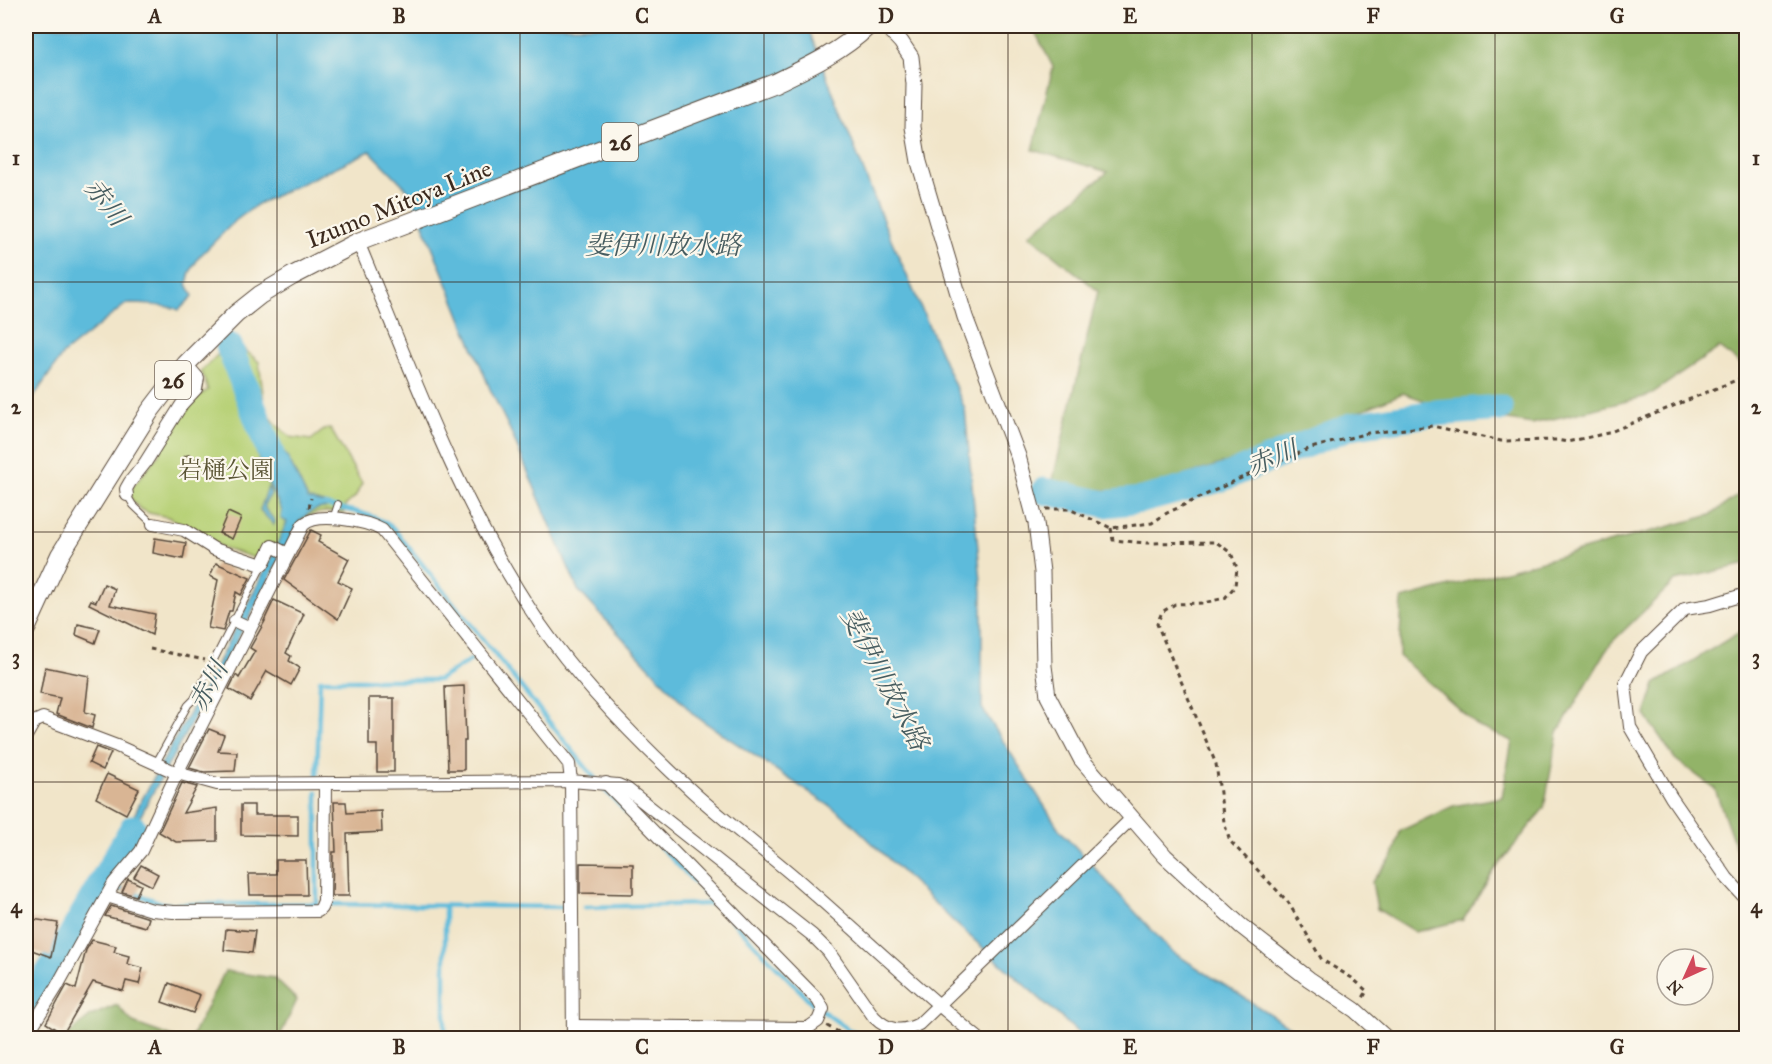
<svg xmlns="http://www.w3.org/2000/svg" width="1772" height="1064" viewBox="0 0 1772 1064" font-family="'IM FELL Great Primer','Noto Serif JP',serif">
<rect width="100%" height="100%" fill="#fbf7ec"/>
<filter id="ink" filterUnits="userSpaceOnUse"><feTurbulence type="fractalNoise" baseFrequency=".0167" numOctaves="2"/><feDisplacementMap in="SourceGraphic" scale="12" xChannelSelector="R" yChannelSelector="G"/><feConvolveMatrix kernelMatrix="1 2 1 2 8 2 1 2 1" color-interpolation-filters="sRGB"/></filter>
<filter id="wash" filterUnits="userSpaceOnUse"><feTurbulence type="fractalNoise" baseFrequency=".008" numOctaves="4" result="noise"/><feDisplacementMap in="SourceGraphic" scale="24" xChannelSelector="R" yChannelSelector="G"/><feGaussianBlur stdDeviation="1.35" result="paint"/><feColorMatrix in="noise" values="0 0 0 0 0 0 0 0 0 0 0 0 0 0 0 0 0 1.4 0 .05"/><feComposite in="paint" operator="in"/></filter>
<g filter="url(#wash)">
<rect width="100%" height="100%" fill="#f1e5c9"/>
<!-- green -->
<path fill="#b8d177" stroke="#7a7e4a" stroke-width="1.5" d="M233 340 259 362 265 410 276 424 290 437 311 440 324 430 330 428 362 483 355 497 345 506 344 513C300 507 302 524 281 557L272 553 258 559 223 548 192 529 168 517 149 513 140 509 131 499 130 490 158 455 170 430 184 411 195 399 208 390 201 371Z"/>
<!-- forest -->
<g fill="#92b368" stroke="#666e43" stroke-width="1.5">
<polygon points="1032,26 1746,26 1746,368 1719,348 1648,396 1532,424 1454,411 1403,393 1269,449 1132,492 1051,487 1098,291 1029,235 1108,172 1033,150 1053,67"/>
<polygon points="1746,489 1746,564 1675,581 1611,643 1558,732 1544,808 1494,871 1463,920 1415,932 1377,909 1372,882 1393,856 1400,831 1453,806 1502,797 1512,741 1479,727 1399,656 1402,599 1711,515"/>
<polygon points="1746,628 1746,862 1739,857 1715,789 1675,759 1645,715 1655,684"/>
<polygon points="225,971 274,978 297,1000 279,1038 191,1038"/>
<polygon points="117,1005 133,1023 175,1038 64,1038 91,1016"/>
</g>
<!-- water -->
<g fill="#5dbbdb" stroke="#4c727c" stroke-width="1.5">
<path d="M26 26H807L884 223 965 409 982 592V708L1059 829 1171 951 1307 1038H1084L954 922 843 815 694 715 578 590 510 430 490 389 410 192 370 151 258 204 235 221 199 257 190 272 187 284 193 296 179 310C169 305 139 304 126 304L63 354 26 408Z"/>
<path d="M260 420 288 458 308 499 328 504 327 508C315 507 307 514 299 522L247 622 145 807 119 862 113 859 139 805 195 702 197 703 269 562 287 522 281 519 282 511C271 487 247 448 256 422Z"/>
<polygon points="268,487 271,494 265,503 265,509 275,521 274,525 260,510"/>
</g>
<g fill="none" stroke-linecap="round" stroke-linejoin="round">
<!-- stream -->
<g stroke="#5dbbdb" stroke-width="4.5">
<path d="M324 505C346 510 375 513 393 528L596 780"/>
<polyline points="317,775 320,680 438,680 471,660"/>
<polyline points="601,786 814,1005 849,1030 874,1038"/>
<polyline points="102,881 104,883"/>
<polyline points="118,888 165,904 317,904 317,792"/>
<polyline points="329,904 564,907"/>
<polyline points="584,907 709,904"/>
<polyline points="445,1038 445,905"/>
</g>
<!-- river -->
<g stroke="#5dbbdb" stroke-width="27">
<polyline points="229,346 271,454"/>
<polyline points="1044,491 1105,504 1142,500 1220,479 1351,426 1434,413 1500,408"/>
<polyline points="26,1009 61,953 133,828"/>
</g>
</g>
<g id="blocks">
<!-- building -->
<g fill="#d9b594">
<circle cx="189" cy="462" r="7"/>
<polygon points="228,512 241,518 232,539 219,533"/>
<polygon points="311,530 321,535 318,542 349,559 338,581 352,588 338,619 284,580"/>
<polygon points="155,538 186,543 183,559 153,553"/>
<polygon points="216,563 250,578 241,595 236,592 232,611 229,611 223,631 208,628 218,580 210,576"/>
<polygon points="104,584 115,589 110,605 155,614 152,635 89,604 91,600 96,602"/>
<polygon points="274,600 304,614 286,653 291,656 289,661 300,668 291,685 267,671 250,701 229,689 236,675 239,678 255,651 250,648 265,621 264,621"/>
<polygon points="78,624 100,629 95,643 76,635"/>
<polygon points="45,667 89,676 85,712 95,715 92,728 56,714 60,698 40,694"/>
<polygon points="464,686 466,741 464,741 464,770 448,770 445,687"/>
<polygon points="369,698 394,698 394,772 377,772 377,745 369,745"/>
<polygon points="209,729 224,735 218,751 237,752 235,771 204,772 189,768"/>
<polygon points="96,747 111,753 103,770 89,763"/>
<polygon points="107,774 139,789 126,814 96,798"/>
<polygon points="182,783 197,787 183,813 217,808 217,841 176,842 159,832"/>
<polygon points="334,802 346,802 347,813 381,811 382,832 347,834 349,896 332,896 333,852 336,852"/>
<polygon points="241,805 254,805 254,815 298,815 298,836 241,835"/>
<polygon points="276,860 306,860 307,895 250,895 249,874 276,874"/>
<polygon points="580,863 633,864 633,894 580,893"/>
<polygon points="141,865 158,874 152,886 134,877"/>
<polygon points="128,879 141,885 136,896 122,892"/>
<polygon points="111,906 149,918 146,927 105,916"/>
<polygon points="26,918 58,923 51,957 26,948"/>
<polygon points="226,929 255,931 252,953 224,950"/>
<polygon points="92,940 116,946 114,952 129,956 127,964 143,968 139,984 126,981 123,991 93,982 63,1034 46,1023 67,985 76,989 86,950"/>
<polygon points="169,983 200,995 193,1013 162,1002"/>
</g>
</g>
</g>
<g filter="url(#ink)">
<use href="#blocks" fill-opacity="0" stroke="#564638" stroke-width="1.5"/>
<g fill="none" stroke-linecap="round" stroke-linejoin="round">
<defs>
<g id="service">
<polyline points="127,495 133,505 153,524"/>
<polyline points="333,519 338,504"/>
<polyline points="156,763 188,705 194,699 263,564"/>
</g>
<g id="minor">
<path d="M358 242C412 371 460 507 540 624 583 686 637 741 693 792 726 822 762 849 796 878 857 931 916 987 978 1038"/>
<polyline points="127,495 126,489 130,482 145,463 182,404 196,389 198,378 186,364"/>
<polyline points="153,524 184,530 214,549 259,564 263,564 272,546 288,554"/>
<polyline points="1746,594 1710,605 1685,609 1641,652 1625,684 1630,727 1671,797 1727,878 1746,899"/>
<polyline points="235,621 250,628"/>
<path d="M26 736 34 722 43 718 117 746 177 773 217 784 571 781 618 785 627 789 812 935 828 951 874 1017C888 1031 902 1033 919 1024L1131 819"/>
<polyline points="107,896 152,910 173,912 318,911 321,908 324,901 325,783"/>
<polyline points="574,1026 808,1028 818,1021 823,1009 818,1000 606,783"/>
<path d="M26 1036 56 988 114 883 141 851 177 773 303 525C317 511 366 521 382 530L569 764 571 781 573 1038"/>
</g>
<polyline id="tertiary" points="886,26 901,42 911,57 914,84 913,127 919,162 965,317 1018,456 1036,523 1042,572 1044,666 1048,696 1081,759 1165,856 1241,926 1309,979 1355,1010 1386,1038"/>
<path id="primary" d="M26 629 60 555 150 411 186 364 236 314 260 295 292 276 358 242 775 83C808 67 841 52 868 26"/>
</defs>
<!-- service casing -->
<use href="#service" stroke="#564638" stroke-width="8"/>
<!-- minor casing -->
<use href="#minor" stroke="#564638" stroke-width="14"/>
<!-- tertiary casing -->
<use href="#tertiary" stroke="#564638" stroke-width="17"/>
<!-- primary casing -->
<use href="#primary" stroke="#564638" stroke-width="20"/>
<!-- path -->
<g stroke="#564638" stroke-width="3" stroke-dasharray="4.5 4.5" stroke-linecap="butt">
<polyline points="309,508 311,498"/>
<polyline points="1046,509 1069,509 1111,528 1152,523 1167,513 1239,479 1311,448 1368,433 1432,426 1501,441 1557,440 1567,442 1608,433 1746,376"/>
<polyline points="1111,528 1113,540 1146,543 1216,542 1231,553 1237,568 1235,586 1225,598 1203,603 1175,604 1162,612 1157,624 1216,764 1224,822 1230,841 1288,902 1322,960 1352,978 1367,991 1363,998"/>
<polyline points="150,649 205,660"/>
<polyline points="827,1026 850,1038"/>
</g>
<!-- service -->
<use href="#service" stroke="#fff" stroke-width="6"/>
<!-- minor -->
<use href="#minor" stroke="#fff" stroke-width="12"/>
<!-- tertiary -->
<use href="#tertiary" stroke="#fff" stroke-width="15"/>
<!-- primary -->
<use href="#primary" stroke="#fff" stroke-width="18"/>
</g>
</g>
<!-- grid -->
<path fill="none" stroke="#3b2a1e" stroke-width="1.5" stroke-opacity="0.55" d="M277 26V1038M520 26V1038M764 26V1038M1008 26V1038M1252 26V1038M1495 26V1038M26 282H1746M26 532H1746M26 782H1746"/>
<g text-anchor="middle" stroke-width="4.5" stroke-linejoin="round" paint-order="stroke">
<!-- shield labels -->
<g fill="#fbf7ec" stroke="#75685c" stroke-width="1.5">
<rect x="602" y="123" width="36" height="38" rx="4.5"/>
<rect x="155" y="361" width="36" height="38" rx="4.5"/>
</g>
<g font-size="22" font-weight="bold" fill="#3b2a1e">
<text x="620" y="150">26</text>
<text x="173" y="388">26</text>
</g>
<!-- street labels -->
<g font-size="24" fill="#3b2a1e" stroke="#fbf7ec">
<text transform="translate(399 204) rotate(-22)" y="8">Izumo Mitoya Line</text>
</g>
<!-- park labels -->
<g font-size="24" fill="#5a5434" stroke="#fbf7ec">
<text x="226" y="478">岩樋公園</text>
</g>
<!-- water labels -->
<g font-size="26" font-style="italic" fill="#475d60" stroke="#fbf7ec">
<text transform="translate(106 202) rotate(52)" y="9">赤川</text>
<text x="663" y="254">斐伊川放水路</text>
<text transform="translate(1272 458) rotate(-22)" y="9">赤川</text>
<text transform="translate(885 679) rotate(62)" y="9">斐伊川放水路</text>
<text transform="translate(208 686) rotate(-62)" y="9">赤川</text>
</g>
</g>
<!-- margin -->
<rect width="1772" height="1064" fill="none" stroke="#fbf7ec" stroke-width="66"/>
<!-- north arrow -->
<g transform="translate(1685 977) rotate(225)"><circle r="28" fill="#fbf7ec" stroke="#aea59a" stroke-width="1.5"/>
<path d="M0-4.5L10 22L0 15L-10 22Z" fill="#d1495b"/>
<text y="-9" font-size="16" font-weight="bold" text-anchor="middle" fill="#3b2a1e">N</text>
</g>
<rect x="33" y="33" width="1706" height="998" fill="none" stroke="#3b2a1e" stroke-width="2"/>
<g font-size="20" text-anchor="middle" font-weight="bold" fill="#3b2a1e">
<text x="155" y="23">A</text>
<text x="399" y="23">B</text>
<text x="642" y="23">C</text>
<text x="886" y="23">D</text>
<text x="1130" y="23">E</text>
<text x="1373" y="23">F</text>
<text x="1617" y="23">G</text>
<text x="16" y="165">1</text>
<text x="1756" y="165">1</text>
<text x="16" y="414">2</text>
<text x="1756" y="414">2</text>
<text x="16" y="664">3</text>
<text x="1756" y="664">3</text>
<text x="16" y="913">4</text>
<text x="1756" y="913">4</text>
<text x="155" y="1054">A</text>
<text x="399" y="1054">B</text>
<text x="642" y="1054">C</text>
<text x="886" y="1054">D</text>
<text x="1130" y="1054">E</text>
<text x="1373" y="1054">F</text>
<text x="1617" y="1054">G</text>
</g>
</svg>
